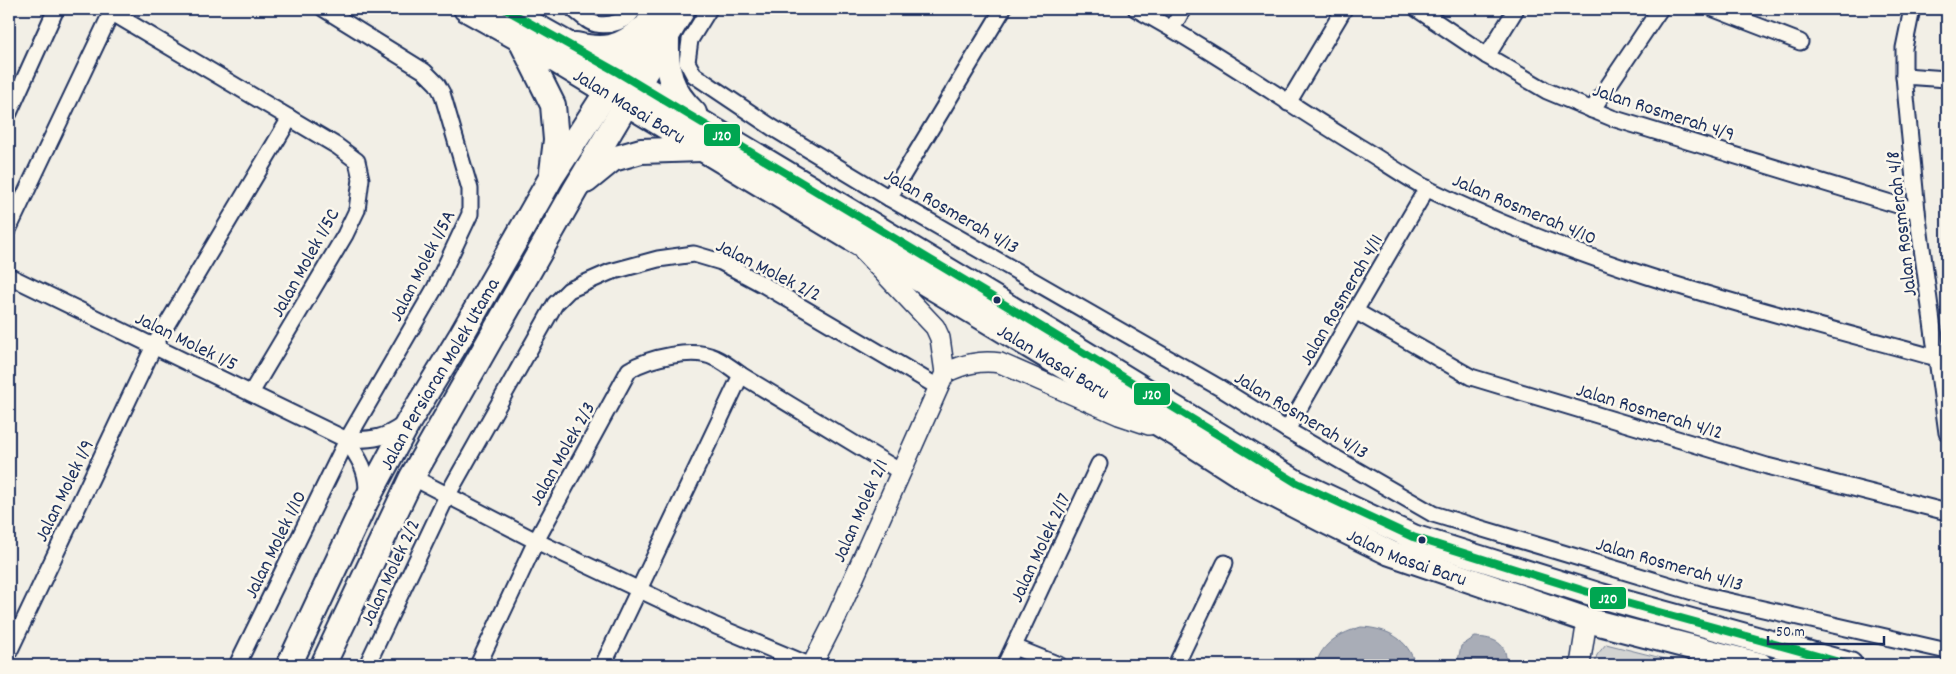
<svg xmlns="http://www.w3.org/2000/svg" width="1956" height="674" viewBox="0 0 1956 674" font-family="Dekko,sans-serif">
<rect width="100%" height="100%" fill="#f2efe6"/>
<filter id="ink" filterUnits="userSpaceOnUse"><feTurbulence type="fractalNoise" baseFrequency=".02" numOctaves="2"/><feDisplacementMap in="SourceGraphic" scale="10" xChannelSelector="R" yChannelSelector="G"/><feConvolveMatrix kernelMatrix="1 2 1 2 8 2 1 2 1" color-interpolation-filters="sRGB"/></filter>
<g filter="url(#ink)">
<!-- green -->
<polygon fill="#d2d3d2" stroke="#768198" points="1606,644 1689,665 1594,665 1597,655"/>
<!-- water -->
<g fill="#a9adb7" stroke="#707b93">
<path d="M1361 627C1387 628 1409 639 1415 665H1316C1321 643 1341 633 1361 627Z"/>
<path d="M1475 637C1495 638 1508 643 1506 665H1457L1461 646Z"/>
</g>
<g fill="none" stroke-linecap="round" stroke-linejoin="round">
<defs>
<g id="minor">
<path d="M573 9C579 13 588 23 596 24 610 27 627 21 634 9"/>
<polyline points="709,9 690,40 687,62 694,75 773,128 889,198 1220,388 1287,430 1433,514 1706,596 1947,651"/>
<path d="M1136 9C1212 50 1284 101 1358 146 1382 160 1405 177 1430 190 1591 269 1765 311 1937 358"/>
<polyline points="1417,9 1487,56 1547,91 1612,118 1917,211"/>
<polyline points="1714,9 1800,42"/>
<polyline points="1912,9 1904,48 1904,76 1917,211 1947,433"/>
<polyline points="111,12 337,146 357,161 361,179 357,210 345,235 251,393"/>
<polyline points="1172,29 1183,9"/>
<polyline points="1487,56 1516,9"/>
<polyline points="1904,76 1947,79"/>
<polyline points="1288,103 1344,9"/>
<polyline points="1592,110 1660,9"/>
<polyline points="9,113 56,9"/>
<polyline points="889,198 1003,9"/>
<polyline points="9,228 113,9"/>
<path d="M9 276 347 440C374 439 381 440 403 425"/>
<polyline points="1355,311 1471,377 1767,466 1947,512"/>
<polyline points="1287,430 1355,311 1427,188"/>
<path d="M347 440C360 461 368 470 367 496"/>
<polyline points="412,477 536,541 716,626 809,665"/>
<polyline points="1014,647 1059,665"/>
<polyline points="9,652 154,346 290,118"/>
<polyline points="237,665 347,440 435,288 470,214 470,189 442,93 437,84 424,71 324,9"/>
<polyline points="367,665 447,496 555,304 569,290 610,272 658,259 694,254 721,262 764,285 938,387"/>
<path d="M478 665 536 541 629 370C648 358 694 347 715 358 724 362 733 369 741 375L901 472"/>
<polyline points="603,665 741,375"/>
<polyline points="1005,665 1099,464"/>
<polyline points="1176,665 1225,563"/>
</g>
<g id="tertiary">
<path d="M945 373C964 364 980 360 1000 363L1119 415 1149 425"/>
<polyline points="812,665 837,616 945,373 940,338 935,327 864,252"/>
<polyline points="1580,665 1587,620"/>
</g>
<g id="primary">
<path id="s1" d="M466 9 520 39 1176 434 1259 487 1323 520 1390 553 1587 620 1760 665"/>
<polyline points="505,9 619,73 994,298 1297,483 1413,537 1601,596 1850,665"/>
<path d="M667 38C666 71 669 89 694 113"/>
<polyline points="520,39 553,105 556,140 552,172"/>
<path d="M576 45C604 51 619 49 641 30"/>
<polyline points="586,181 613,159 641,151 701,149"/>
<path id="s2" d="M289 665 366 501 409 421 462 334 551 178 619 73 657 9"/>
<polyline points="323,665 412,477 575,190 683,9"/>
</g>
</defs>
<!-- minor casing -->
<use href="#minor" stroke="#1b2f5e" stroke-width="19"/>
<!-- tertiary casing -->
<use href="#tertiary" stroke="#1b2f5e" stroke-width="22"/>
<!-- primary casing -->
<use href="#primary" stroke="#1b2f5e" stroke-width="28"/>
<!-- minor -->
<use href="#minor" stroke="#fbf7ec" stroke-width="15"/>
<!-- tertiary -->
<use href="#tertiary" stroke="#fbf7ec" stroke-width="19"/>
<!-- primary -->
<use href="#primary" stroke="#fbf7ec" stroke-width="24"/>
<defs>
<polyline id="bus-1" points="505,9 619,73 994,298 1297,483 1413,537 1601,596 1850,665"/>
</defs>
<!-- bus-1 casing -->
<use href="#bus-1" stroke="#fbf7ec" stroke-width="11"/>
<!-- bus-1 -->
<use href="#bus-1" stroke="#00a651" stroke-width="8"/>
</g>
</g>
<!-- markers -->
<g fill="#1b2f5e" stroke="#fbf7ec" stroke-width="2">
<circle cx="997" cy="300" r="4.5"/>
<circle cx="1422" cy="540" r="4.5"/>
</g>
<g text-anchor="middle" stroke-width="5" stroke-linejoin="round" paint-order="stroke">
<!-- street labels -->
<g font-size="20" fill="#1b2f5e" stroke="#fbf7ec">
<text dy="7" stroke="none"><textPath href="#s1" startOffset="190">Jalan Masai Baru</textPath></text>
<text transform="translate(1664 111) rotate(18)" y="7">Jalan Rosmerah 4/9</text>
<text transform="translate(1525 208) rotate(23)" y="7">Jalan Rosmerah 4/10</text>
<text transform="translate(952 210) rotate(30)" y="7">Jalan Rosmerah 4/13</text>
<text transform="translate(1900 224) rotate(-97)" y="7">Jalan Rosmerah 4/8</text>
<text transform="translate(304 262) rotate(-61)" y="7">Jalan Molek 1/5C</text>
<text transform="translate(421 265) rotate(-63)" y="7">Jalan Molek 1/5A</text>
<text transform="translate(769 269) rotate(27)" y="7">Jalan Molek 2/2</text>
<text transform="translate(1340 299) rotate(-60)" y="7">Jalan Rosmerah 4/11</text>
<text transform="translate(187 340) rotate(26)" y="7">Jalan Molek 1/5</text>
<text dy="7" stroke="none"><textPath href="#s1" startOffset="685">Jalan Masai Baru</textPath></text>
<text dy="7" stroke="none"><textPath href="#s2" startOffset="328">Jalan Persiaran Molek Utama</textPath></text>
<text transform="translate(1650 410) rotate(17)" y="7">Jalan Rosmerah 4/12</text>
<text transform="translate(1302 414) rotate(31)" y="7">Jalan Rosmerah 4/13</text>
<text transform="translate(561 453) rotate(-61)" y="7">Jalan Molek 2/3</text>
<text transform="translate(63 490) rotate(-64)" y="7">Jalan Molek 1/9</text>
<text transform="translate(859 510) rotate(-66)" y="7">Jalan Molek 2/1</text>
<text transform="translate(274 544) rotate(-64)" y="7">Jalan Molek 1/10</text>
<text transform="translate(1039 547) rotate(-65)" y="7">Jalan Molek 2/17</text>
<text dy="7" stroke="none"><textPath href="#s1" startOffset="1090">Jalan Masai Baru</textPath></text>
<text transform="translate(1670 563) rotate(16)" y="7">Jalan Rosmerah 4/13</text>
<text transform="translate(389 572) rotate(-65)" y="7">Jalan Molek 2/2</text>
</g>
</g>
<g stroke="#fbf7ec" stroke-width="2">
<rect x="703" y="123" width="38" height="24" rx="5" fill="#00a651"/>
<rect x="1133" y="382" width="38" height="24" rx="5" fill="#00a651"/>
<rect x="1589" y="586" width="38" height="24" rx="5" fill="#00a651"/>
</g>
<g font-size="14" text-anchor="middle" font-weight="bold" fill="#fff">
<text x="722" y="140">J20</text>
<text x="1152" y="399">J20</text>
<text x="1608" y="603">J20</text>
</g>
<!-- margin -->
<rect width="1956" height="674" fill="none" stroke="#fbf7ec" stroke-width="30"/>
<rect x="15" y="15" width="1926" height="644" fill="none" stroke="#1b2f5e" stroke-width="2" filter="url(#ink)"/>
<!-- scale -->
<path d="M1768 636v8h116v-8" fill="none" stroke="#1b2f5e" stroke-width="2.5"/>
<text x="1776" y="636" font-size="15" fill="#1b2f5e" stroke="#fbf7ec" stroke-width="4" paint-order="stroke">50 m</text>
</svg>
